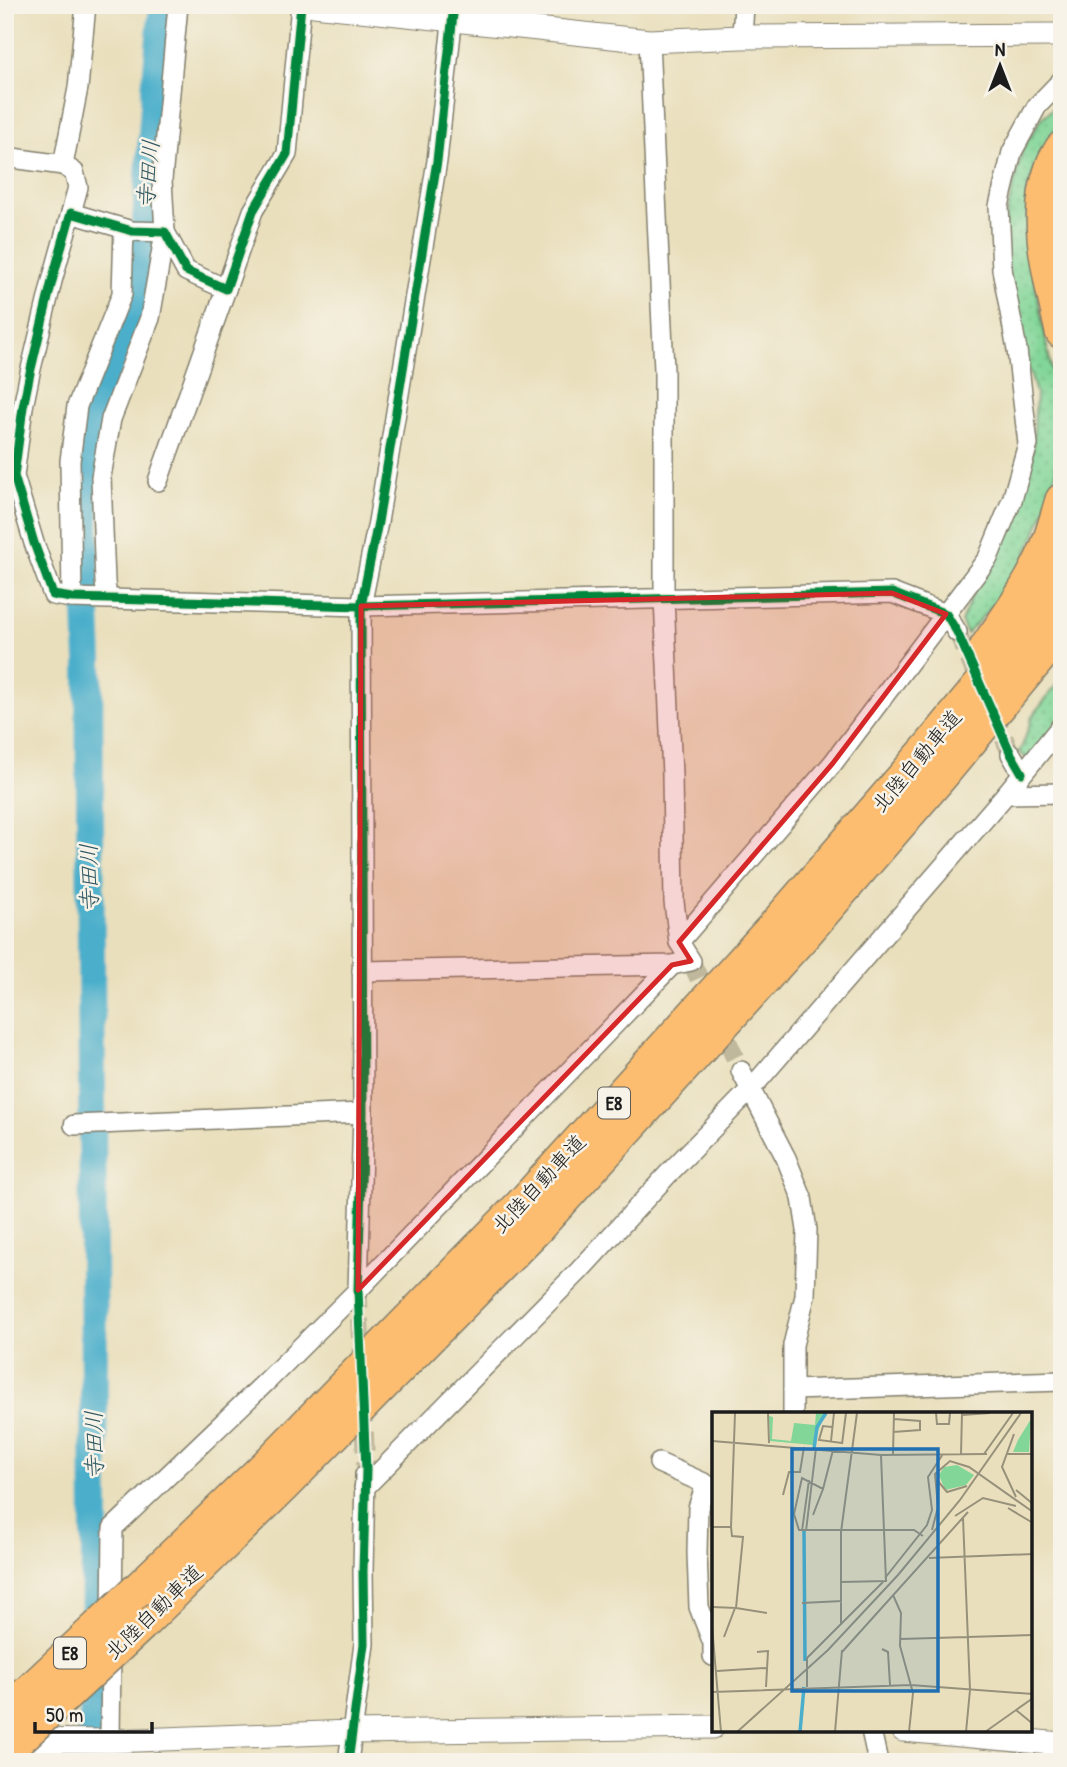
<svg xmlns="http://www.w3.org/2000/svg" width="1067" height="1767" viewBox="0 0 1067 1767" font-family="'Patrick Hand','Klee One',sans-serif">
<defs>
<pattern id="grass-dots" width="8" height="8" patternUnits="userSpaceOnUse" patternTransform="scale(1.75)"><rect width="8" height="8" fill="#82d698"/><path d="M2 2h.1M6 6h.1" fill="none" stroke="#70b782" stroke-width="1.8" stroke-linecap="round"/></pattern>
</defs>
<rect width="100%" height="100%" fill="#f7f3e8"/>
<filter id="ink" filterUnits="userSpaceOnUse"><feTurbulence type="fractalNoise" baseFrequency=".0143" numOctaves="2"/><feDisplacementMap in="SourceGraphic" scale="14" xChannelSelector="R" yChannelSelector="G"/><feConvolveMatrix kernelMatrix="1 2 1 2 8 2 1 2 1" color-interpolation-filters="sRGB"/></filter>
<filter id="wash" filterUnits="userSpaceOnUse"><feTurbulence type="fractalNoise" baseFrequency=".00686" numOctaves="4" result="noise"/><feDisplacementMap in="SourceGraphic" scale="28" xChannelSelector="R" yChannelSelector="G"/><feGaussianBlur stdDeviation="1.57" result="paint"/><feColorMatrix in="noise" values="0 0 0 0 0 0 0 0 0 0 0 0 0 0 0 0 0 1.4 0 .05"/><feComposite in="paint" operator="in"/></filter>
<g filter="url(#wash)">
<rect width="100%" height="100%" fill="#e9dfbc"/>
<!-- grass -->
<g fill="url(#grass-dots)" stroke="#4f795a" stroke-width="2">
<polygon points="1062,100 1062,127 1035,167 1026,194 1029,239 1035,283 1055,388 1060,426 1059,460 1050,496 1034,537 1015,580 967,634 961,622 1033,450 1036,393 1019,336 1001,236 1023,148 1042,118"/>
<polygon points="1062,678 1062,719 1029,760 1019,752 1023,744 1032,717"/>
</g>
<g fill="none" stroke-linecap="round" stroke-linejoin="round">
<!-- river -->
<polyline stroke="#4bafcb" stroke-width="28" points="88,1762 94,1702 95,1534 89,660 86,588 85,515 93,405 138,299 146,221 155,91 163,5"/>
</g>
</g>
<g filter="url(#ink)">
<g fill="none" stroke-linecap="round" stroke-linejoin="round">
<!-- minor-tunnel -->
<g stroke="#c0b89c" stroke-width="19" stroke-dasharray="19 10" stroke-linecap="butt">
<polyline points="957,632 1011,754"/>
<polyline points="691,961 741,1071"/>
<polyline points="358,1290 362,1370"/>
<polyline points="363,1403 366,1470"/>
</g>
<defs>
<g id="minor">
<polyline points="301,5 287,154 253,211 226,289 186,271 165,232 132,231 71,213 52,281 30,373 23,407 14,476 34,543 53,595 72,598 361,606 892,593 946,614 957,632"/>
<polyline points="741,37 743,22 744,5"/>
<polyline points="5,157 63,165 78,88 86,5"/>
<polyline points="63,165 74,172 78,187 71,213"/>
<polyline points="158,481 226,289"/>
<polyline points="72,598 70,461 77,406 122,294 124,229"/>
<polyline points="107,598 105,582 101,477 111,419 150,318 165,232 162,180 178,5"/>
<polyline points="1011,754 1022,773"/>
<polyline points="1006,794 1062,793"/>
<polyline points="679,942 833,763 988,558 1012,500 1028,444 1017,350 1002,269 999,206 1012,152 1037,106 1062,80"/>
<polyline points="362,971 672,965 691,961 679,942 674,902 672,775 664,598 664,370 649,41"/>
<polyline points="741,1071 786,1158 802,1198 807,1230 805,1296 793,1345 793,1414"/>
<polyline points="74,1125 363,1113"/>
<polyline points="358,1290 363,1113 361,606 378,522 437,161 454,5"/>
<polyline points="793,1390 1062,1381"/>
<polyline points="659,1463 706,1484 698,1508 697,1553 699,1607 713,1643 713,1656"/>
<polyline points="364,1488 579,1271 669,1173 750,1090 1006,794 1062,725"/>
<polyline points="112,1615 113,1528 267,1381 358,1290 672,965"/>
<polyline points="871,1730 878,1762"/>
<polyline points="110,1741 111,1652"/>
<polyline points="348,1762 364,1644 363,1571 365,1475"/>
</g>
<g id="tertiary">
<polyline points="314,5 649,41 741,37 1062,35"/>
<polyline points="903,1730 1062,1744"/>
<polyline points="13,1740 110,1741 351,1732 713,1727"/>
</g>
<g id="motorway">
<path d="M1062 148C1058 154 1054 160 1052 167 1032 220 1051 279 1062 332"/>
<path d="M986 648C1008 616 1032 584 1047 547 1053 532 1057 516 1062 500"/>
<polyline points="136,1591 265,1467 521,1205 777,923 931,745 1062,586"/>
<polyline points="141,1625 283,1486 538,1227 802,937 941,776 1062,630"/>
</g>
</defs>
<!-- minor casing -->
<use href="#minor" stroke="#827e6c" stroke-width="22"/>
<!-- tertiary casing -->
<use href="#tertiary" stroke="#827e6c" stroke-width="25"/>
<!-- motorway casing -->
<use href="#motorway" stroke="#827e6c" stroke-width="36"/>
<!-- minor -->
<use href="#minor" stroke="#fff" stroke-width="19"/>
<!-- tertiary -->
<use href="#tertiary" stroke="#fff" stroke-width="23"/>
<!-- motorway -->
<use href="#motorway" stroke="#fcbd6f" stroke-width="33"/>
<defs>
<g id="motorway-bridge">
<polyline points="5,1714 136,1591"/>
<polyline points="5,1752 141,1625"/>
</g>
</defs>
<!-- motorway-bridge casing -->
<use href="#motorway-bridge" stroke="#827e6c" stroke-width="36" stroke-linecap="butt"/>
<!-- motorway-bridge -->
<use href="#motorway-bridge" stroke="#fcbd6f" stroke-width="33"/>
<defs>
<g id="cycleway">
<polyline points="301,5 287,154 253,211 226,289 186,271 165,232 132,231 71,213 52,281 30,373 23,407 14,476 34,543 53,595 72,598 361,606 892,593 946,614 957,632 1011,754 1022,773"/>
<polyline points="348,1762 364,1644 363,1571 366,1470 358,1290 363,1113 361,606 378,522 437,161 454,5"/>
</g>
</defs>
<!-- cycleway casing -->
<use href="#cycleway" stroke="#f7f3e8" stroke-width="13"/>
<!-- cycleway -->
<use href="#cycleway" stroke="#00873e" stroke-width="9"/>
</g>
</g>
<!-- marked area -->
<path fill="#d62828" fill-opacity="0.2" stroke="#d62828" stroke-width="5" stroke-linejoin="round" d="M892 593 946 614 833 763 679 942 691 961 672 965 358 1290 361 606Z"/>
<g text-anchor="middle" stroke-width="5" stroke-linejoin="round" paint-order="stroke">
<!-- shield labels -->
<g fill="#f7f3e8" stroke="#5e5c59" stroke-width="2">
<rect x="598" y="1087.5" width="32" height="31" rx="5"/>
<rect x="54" y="1637.5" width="32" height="31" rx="5"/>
</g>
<g font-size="19" font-weight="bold" fill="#1c1c1c">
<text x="614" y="1110">E8</text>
<text x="70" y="1660">E8</text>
</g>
<!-- street labels -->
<g font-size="21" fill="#1c1c1c" stroke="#f7f3e8">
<text transform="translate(917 761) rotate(-50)" y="7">北陸自動車道</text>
<text transform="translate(539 1184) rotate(-47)" y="7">北陸自動車道</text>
<text transform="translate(154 1612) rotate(-44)" y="7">北陸自動車道</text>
</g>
<!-- water labels -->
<g font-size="23" font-style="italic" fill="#2f5762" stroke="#f7f3e8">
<text transform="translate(148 174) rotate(-85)" y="8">寺田川</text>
<text transform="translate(89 878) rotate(-91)" y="8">寺田川</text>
<text transform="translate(94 1445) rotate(-91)" y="8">寺田川</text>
</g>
</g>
<!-- overview -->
<g transform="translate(712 1412)">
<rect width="320" height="320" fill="#e9dfbc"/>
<path d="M104 1H113L101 33 58 29 57 4 61 5 60 27 79 29 82 11 103 13ZM319 7 317 40H301L306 28ZM245 53 262 63 254 73 233 78 227 63 232 55Z" fill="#82d698"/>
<path fill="none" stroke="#4bafcb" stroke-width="3.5" d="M102 37 105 15 114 1M92 118 93 249M88 320 92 275"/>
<path fill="none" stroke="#97917c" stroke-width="2" d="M56 1 57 31M224 1 225 12H237L238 1M250 3 278 1M120 15 111 14 107 28 130 31M181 20 208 18V9L182 7M302 22 290 55 304 85M0 29 169 43 275 42M119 29 122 1M130 32 134 1M121 38 111 77 90 66 82 102 87 118H202L211 124M181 42 182 1M249 42 250 1M272 42 301 1M294 42H321M225 68 235 80 255 74M304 78 321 92M71 83 77 60H88L92 35M296 96 321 111M101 103 111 77M243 104 271 86 304 94M251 106 258 278 254 320M0 115H19L23 1M220 118 226 95 223 62 238 49 257 55 321 100M90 119 97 68M94 119 104 36M217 146 321 142M173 166 215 113 220 98 216 65 231 42M129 170 174 169 169 43M181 183 189 201 188 234 201 281 197 320M90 191 130 189M0 195 24 196 31 125 20 124 19 115M24 196 55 201M129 213V120L145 1M0 214 9 320M12 225 23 196M188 227 321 223M170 237 176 240 178 273M45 240 56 239 54 275M130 240 256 100M5 259 54 256M95 275V246L172 169M0 280 199 273 321 282M304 298 321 312M25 320 116 238 186 163 248 88 309 1M123 320 130 238M273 320 321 286"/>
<path fill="#1f6fb2" fill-opacity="0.15" stroke="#1f6fb2" stroke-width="3.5" d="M80 37H226V279H80Z"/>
<rect width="320" height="320" fill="none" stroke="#1c1c1c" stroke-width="3.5"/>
</g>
<!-- margin -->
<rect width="1067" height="1767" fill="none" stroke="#f7f3e8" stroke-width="28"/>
<!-- north arrow -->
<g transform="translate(1000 66)" stroke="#f7f3e8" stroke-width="5" paint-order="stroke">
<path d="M0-5L12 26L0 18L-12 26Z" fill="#1c1c1c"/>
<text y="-10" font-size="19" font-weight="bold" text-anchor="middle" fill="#1c1c1c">N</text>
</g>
<!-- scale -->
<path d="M35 1722v10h117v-10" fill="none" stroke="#1c1c1c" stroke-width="3.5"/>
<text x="46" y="1722" font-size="21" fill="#1c1c1c" stroke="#f7f3e8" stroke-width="5" paint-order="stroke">50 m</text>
</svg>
